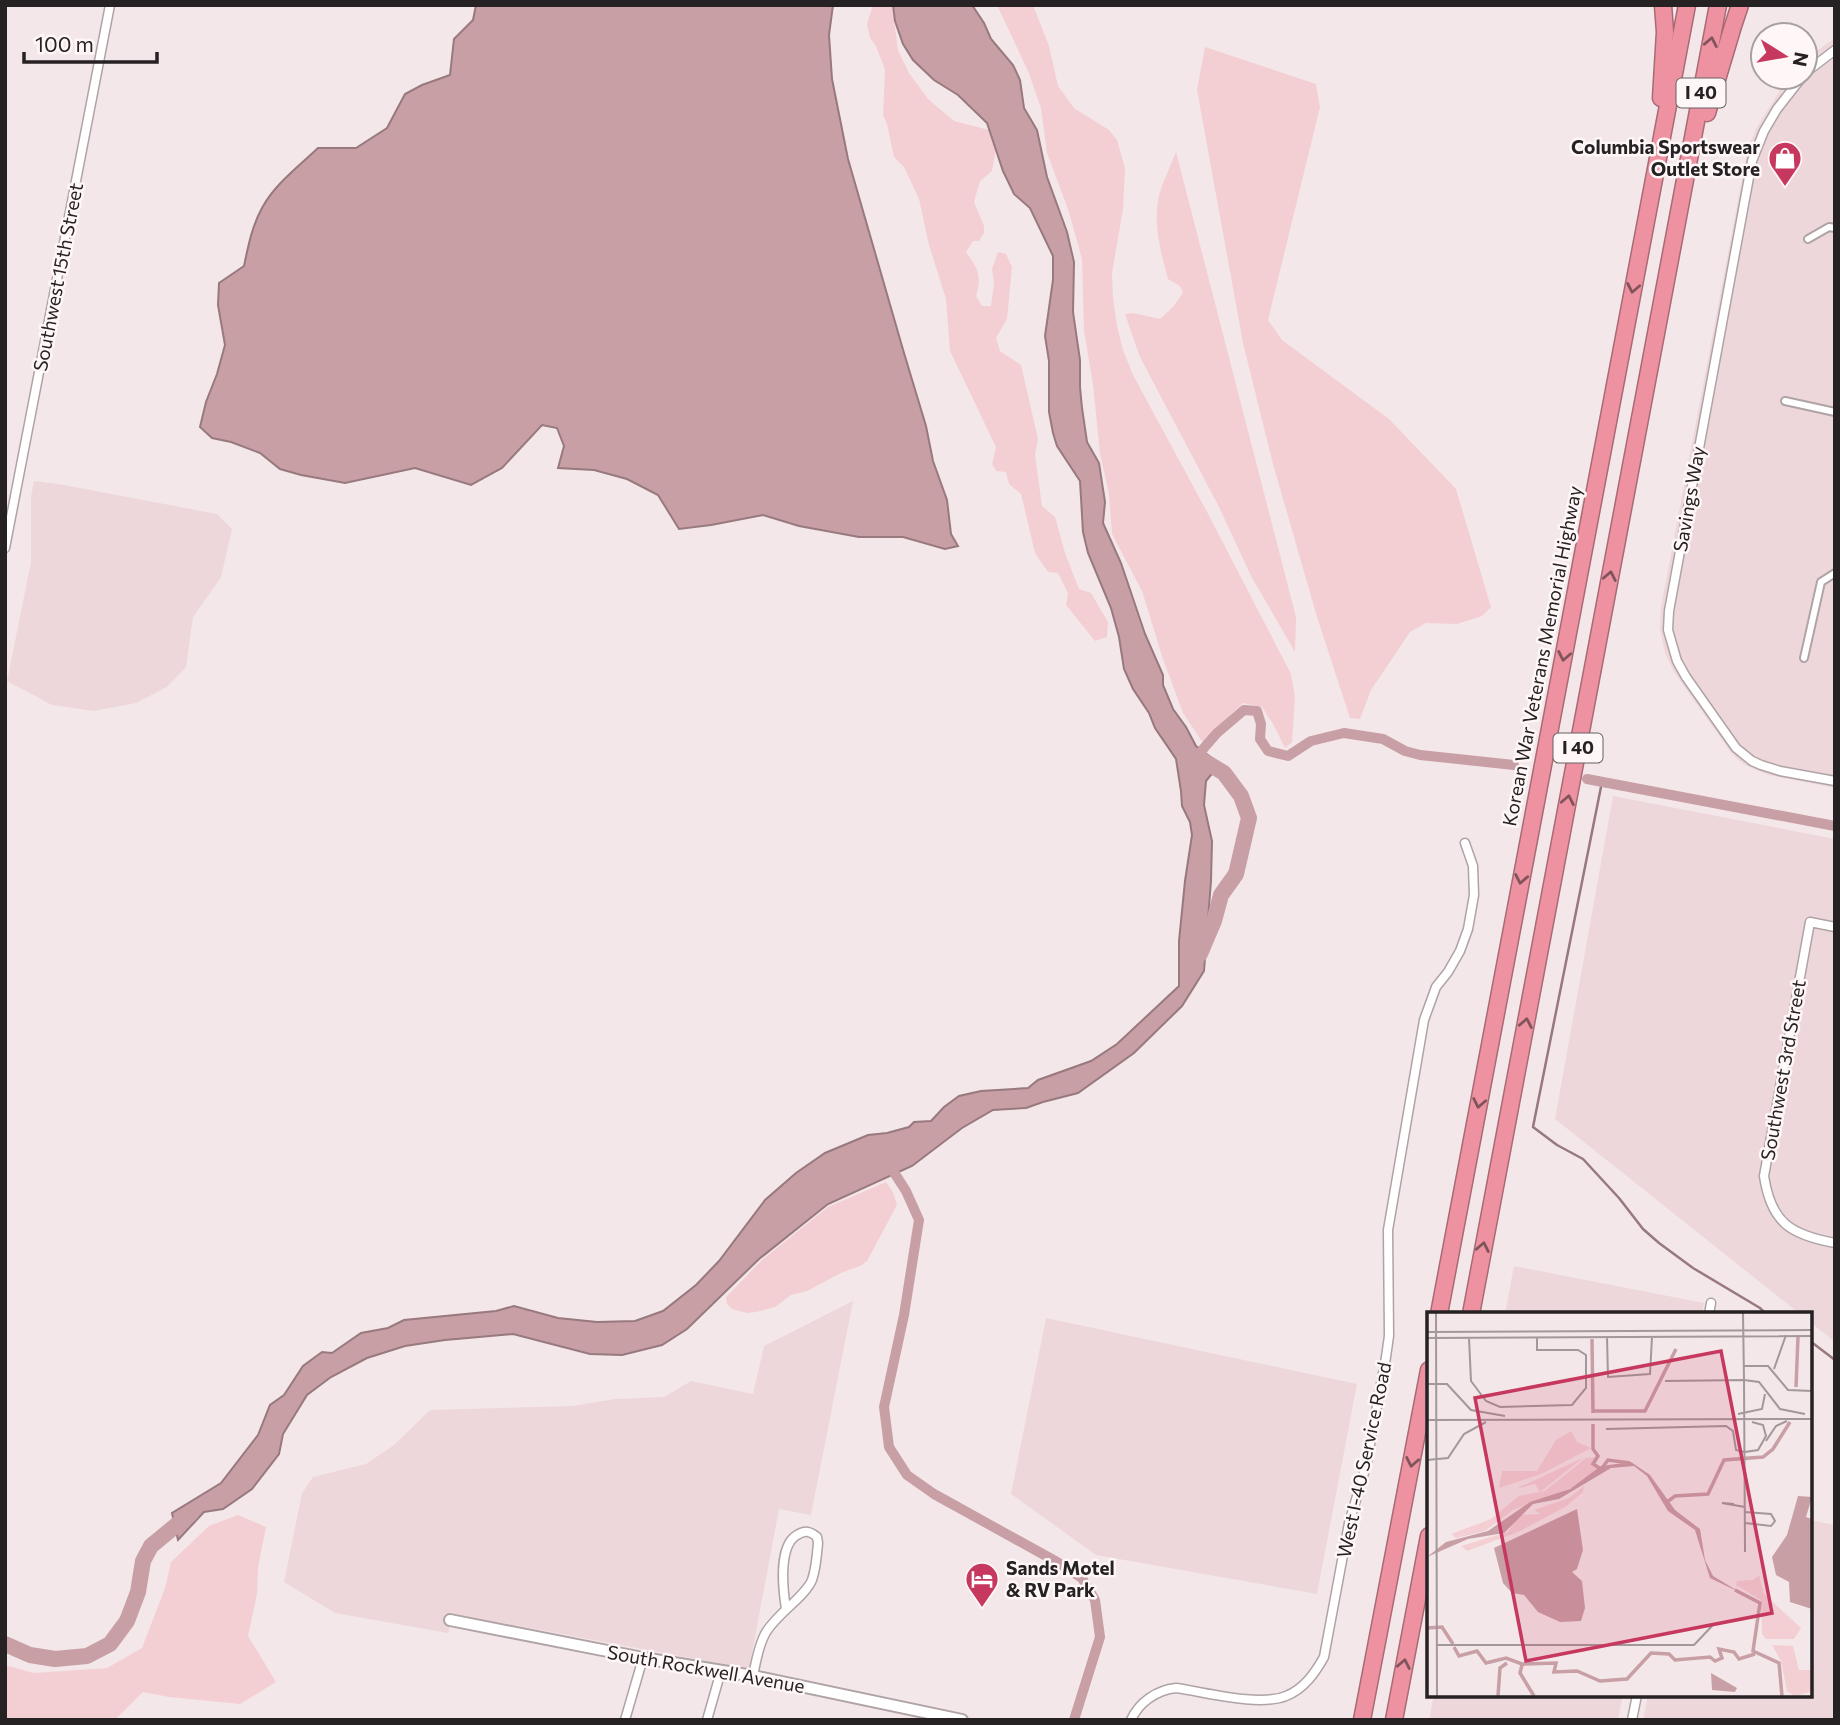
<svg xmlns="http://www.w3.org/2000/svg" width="1840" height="1725" viewBox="0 0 1840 1725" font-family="Commissioner,sans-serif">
<rect width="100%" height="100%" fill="#f4e7e9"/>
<!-- built -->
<g fill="#edd7da">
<polygon points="1835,38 1835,788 1768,775 1743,764 1732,754 1674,672 1665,653 1660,629 1661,607 1748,148 1757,127 1783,86 1791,77 1805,77 1805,62 1814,53"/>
<polygon points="34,481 64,485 217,514 232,529 221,577 193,617 186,667 167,687 136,703 94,711 52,705 7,681 31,562 31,497"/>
<polygon points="1613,796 1835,839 1835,1342 1810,1322 1810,1314 1800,1314 1555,1119"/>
<polygon points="1514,1266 1704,1303 1702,1314 1505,1314"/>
<polygon points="853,1301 811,1515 779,1509 749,1669 454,1614 448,1633 335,1613 284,1582 302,1493 313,1477 366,1464 394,1445 430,1410 572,1406 615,1399 664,1397 691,1381 753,1394 764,1346"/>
<polygon points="1046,1318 1357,1384 1317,1594 1096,1555 1011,1494"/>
<polygon points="1810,1520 1835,1525 1835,1720 1643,1720 1648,1695 1810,1695"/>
<polygon points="1434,1695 1623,1695 1618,1720 1429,1720"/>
</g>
<!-- green -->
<g fill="#f3cfd3">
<path d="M873 5H892L898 50 909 73 928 99 954 121 993 131 997 143 992 171 980 181 974 202 984 226V233L979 241H973L966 252C978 268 982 277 976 296L982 306H991L994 283 992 269 998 252 1006 254 1012 267 1007 319 996 338 1000 351 1021 365 1038 439 1035 455 1042 506 1055 517 1065 553 1079 589 1091 593 1108 622 1107 637 1095 641 1066 605 1068 593 1058 573 1048 572 1035 553 1021 494 1009 484 1006 472 996 471 992 464 996 447 950 351 946 299 929 245 919 199 904 167 894 157 887 124 883 115 885 70 876 46 870 38 867 24Z"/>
<polygon points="997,5 1033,5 1049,46 1058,86 1074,108 1109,130 1117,140 1125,168 1123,209 1112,273 1113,298 1117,326 1123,350 1133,375 1206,510 1291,674 1295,697 1292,742 1285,748 1273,724 1262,707 1243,703 1230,715 1203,743 1183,713 1163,659 1142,591 1112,534 1109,494 1100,454 1093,384 1084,331 1082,259 1068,209 1047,153 1041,108 1028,71"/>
<polygon points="1205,47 1316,84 1320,107 1268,320 1282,340 1389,419 1456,489 1491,607 1482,616 1457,624 1426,623 1410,632 1371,690 1360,719 1350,718 1317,617 1273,464 1243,343 1197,90"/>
<path d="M1176 152 1296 617 1295 652 1251 576 1219 507 1140 357 1125 314 1133 313 1160 319 1173 307 1183 293 1180 286 1168 279C1162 256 1155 233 1157 209 1158 190 1169 170 1176 152Z"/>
<polygon points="886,1182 893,1192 897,1205 867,1261 860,1266 841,1273 807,1291 791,1295 775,1307 756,1312 747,1313 732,1309 727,1304 726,1297 762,1260 828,1207"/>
<polygon points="238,1515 266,1527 258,1567 257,1594 248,1636 276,1682 240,1704 169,1697 143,1692 115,1720 5,1720 5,1665 33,1673 107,1668 142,1648 165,1588 171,1562 209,1526"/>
</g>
<!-- water -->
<g fill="#c89fa5" stroke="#97797e" stroke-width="2">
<path d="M476 5H833L829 35 832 79 848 159 904 353 926 426 933 461 947 500 951 534 958 546 945 549 903 537H859L799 526 763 515 711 525 679 529 658 495 627 479 594 470 558 468 564 446 557 428 542 425 502 468 471 485 415 468 345 483 301 475 280 469 260 453 231 442 212 438 200 427 206 402 217 374 225 345 218 305 219 283 244 266C248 247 252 226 262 208 275 184 298 167 318 148H356L387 128 405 94 422 85 450 75 454 39 473 20Z"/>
<polygon points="893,5 972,5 984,23 991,39 1013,65 1020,80 1024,108 1037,130 1047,177 1067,232 1074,262 1073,312 1080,360 1080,387 1082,408 1087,442 1099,463 1105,502 1103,523 1121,563 1145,634 1163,675 1163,685 1173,709 1186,727 1196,746 1220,764 1206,781 1204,805 1212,841 1211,881 1204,971 1182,1006 1134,1053 1078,1093 1043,1102 1026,1108 993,1110 962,1128 912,1166 828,1204 759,1259 687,1329 662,1345 622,1355 590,1354 513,1334 445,1340 405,1346 367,1358 331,1377 307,1395 283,1434 279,1454 252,1489 223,1509 204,1512 178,1540 172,1513 221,1483 258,1435 270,1405 284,1395 303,1366 322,1352 332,1353 361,1333 388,1328 404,1320 496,1311 514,1306 558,1318 597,1322 635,1321 663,1311 696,1285 719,1261 765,1200 796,1173 825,1153 868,1135 887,1133 909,1127 914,1122 931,1121 944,1107 959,1096 981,1091 1028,1088 1038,1080 1091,1061 1117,1044 1179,986 1179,941 1185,881 1192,835 1190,822 1182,806 1181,791 1176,759 1155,728 1149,713 1133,689 1124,669 1119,637 1111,608 1088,553 1083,532 1080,481 1057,446 1053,433 1049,412 1049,361 1045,336 1053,280 1053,256 1030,208 1014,194 1003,171 987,123 958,95 934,80 913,60 903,44 895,21"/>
</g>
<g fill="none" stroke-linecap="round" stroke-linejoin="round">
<!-- stream -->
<g stroke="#97797e" stroke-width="2.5">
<polyline points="1602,782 1533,1127 1557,1145 1583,1159 1619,1198 1643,1229 1659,1243 1693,1268 1760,1308 1766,1314"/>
<polyline points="1810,1341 1835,1360"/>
</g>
<!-- canal -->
<g stroke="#c89fa5" stroke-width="10">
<polyline points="1197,756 1217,733 1244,710 1257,711 1261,724 1260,739 1268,751 1288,756 1311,741 1344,733 1383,739 1405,751 1420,755 1514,765"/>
<polyline points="1587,779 1835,826"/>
<polyline points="888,1163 906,1191 919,1220 904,1315 884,1407 889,1447 907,1475 934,1494 1057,1562 1082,1578 1095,1600 1100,1637 1074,1720"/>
</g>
<!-- river -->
<g stroke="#c89fa5" stroke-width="16">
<polyline points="1199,758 1224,773 1241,796 1249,818 1236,874 1221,895 1214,921 1200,954"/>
<polyline points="5,1644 30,1655 55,1659 87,1656 110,1644 127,1621 138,1592 143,1561 151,1546 191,1513"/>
</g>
<defs>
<g id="pedestrian">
<polyline points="1808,239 1829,227 1835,228"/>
<polyline points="1785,401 1835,412"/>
<polyline points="1804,658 1821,582 1835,573"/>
</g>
<g id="minor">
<polyline points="1805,73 1835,50"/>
<polyline points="1802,77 1777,109 1764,131 1752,161 1669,611 1668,630 1677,661 1686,677 1736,748 1752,761 1761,765 1780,771 1835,781"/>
<polyline points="5,548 110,5"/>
<path d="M1835 927 1810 922 1764 1176C1771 1223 1791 1235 1835 1243"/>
<polyline points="1709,1314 1711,1303"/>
<path d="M753 1676C756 1662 758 1647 765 1634 775 1615 805 1597 812 1580 816 1569 817 1555 818 1543L817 1537C810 1531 805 1530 797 1535 778 1546 783 1590 786 1609"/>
<polyline points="625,1720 643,1658"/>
<polyline points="707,1720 721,1671"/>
<path d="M1131 1720C1139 1702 1157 1690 1176 1688 1205 1692 1259 1707 1286 1696 1304 1689 1315 1673 1324 1657L1349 1523 1366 1466 1386 1357 1389 1336 1388 1230 1424 1020 1436 987 1448 972 1460 951 1468 929 1474 895 1473 866 1465 843"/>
<polyline points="1632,1720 1637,1695"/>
</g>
<polyline id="tertiary" points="450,1620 643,1658 753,1676 962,1720"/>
<g id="motorway">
<polyline points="1661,98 1665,32 1663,5"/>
<polyline points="1707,113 1733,26 1740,5"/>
<polyline points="1439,1314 1687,5"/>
<polyline points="1471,1314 1718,5"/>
<polyline points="1362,1720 1429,1370"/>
<polyline points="1394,1720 1429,1536"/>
</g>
</defs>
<!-- pedestrian casing -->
<use href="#pedestrian" stroke="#afa3a5" stroke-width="10"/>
<!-- minor casing -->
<use href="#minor" stroke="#afa3a5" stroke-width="11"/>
<!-- tertiary casing -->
<use href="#tertiary" stroke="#afa3a5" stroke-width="14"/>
<!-- motorway casing -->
<use href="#motorway" stroke="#a86a75" stroke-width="19"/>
<!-- pedestrian -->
<use href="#pedestrian" stroke="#fff" stroke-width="6"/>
<!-- minor -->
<use href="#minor" stroke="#fff" stroke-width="8"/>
<!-- tertiary -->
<use href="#tertiary" stroke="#fff" stroke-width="10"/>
<!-- motorway -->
<use href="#motorway" stroke="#ee92a1" stroke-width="16"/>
</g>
<!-- one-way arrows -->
<defs><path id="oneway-chevron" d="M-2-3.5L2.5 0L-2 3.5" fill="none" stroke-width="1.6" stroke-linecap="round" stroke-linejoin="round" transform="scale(1.75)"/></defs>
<g stroke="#80545b">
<use href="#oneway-chevron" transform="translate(1711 42) rotate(-79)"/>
<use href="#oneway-chevron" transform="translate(1633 288) rotate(101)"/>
<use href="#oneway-chevron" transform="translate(1610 576) rotate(-79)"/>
<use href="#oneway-chevron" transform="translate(1564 656) rotate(101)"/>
<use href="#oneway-chevron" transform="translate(1568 800) rotate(-79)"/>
<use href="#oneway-chevron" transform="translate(1521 879) rotate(101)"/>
<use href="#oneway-chevron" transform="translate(1526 1023) rotate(-79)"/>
<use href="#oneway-chevron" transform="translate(1479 1103) rotate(101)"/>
<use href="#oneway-chevron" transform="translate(1483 1247) rotate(-79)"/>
<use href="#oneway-chevron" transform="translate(1412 1462) rotate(101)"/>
<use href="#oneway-chevron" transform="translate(1404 1664) rotate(-79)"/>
</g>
<!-- icons -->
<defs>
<symbol id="shop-pin" viewBox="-11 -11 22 30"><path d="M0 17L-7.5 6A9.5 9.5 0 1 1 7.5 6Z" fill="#c7385e" stroke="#fef6f7"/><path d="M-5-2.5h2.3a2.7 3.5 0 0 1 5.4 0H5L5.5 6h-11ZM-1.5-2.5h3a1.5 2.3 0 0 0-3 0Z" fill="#fff"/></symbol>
<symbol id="hotel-pin" viewBox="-11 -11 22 30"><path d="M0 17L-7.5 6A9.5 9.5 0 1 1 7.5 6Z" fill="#c7385e" stroke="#fef6f7"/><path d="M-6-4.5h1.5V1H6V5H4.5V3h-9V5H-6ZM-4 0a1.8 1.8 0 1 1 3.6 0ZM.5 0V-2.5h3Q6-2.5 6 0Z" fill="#fff"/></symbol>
</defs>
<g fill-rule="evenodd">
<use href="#shop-pin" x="1766" y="139" width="38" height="52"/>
<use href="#hotel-pin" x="963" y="1560" width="38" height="52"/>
</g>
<g text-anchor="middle" stroke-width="5" stroke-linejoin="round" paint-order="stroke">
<!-- shield labels -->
<g fill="#fef6f7" stroke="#676162" stroke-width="2">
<rect x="1676.5" y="78.5" width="49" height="29" rx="5"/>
<rect x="1553.5" y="733.5" width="49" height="29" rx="5"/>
</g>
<g font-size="18" font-weight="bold" fill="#262122">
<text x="1701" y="99">I 40</text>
<text x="1578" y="754">I 40</text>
</g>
<!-- poi labels -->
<g font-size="19" font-weight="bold" fill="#262122" stroke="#fef6f7" text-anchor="end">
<text x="1760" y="154">Columbia Sportswear<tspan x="1760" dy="22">Outlet Store</tspan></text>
<text x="1006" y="1575" text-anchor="start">Sands Motel<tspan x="1006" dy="22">&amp; RV Park</tspan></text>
</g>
<!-- street labels -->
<g font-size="19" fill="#262122" stroke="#fef6f7">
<text transform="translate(58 277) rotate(-79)" y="7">Southwest 15th Street</text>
<text transform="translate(1689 499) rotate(-80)" y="7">Savings Way</text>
<text transform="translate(1542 656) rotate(-79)" y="7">Korean War Veterans Memorial Highway</text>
<text transform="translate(1783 1070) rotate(-80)" y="7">Southwest 3rd Street</text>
<text transform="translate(1364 1460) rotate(-78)" y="7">West I-40 Service Road</text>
<text transform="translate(706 1669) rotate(10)" y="7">South Rockwell Avenue</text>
</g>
</g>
<!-- overview -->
<g transform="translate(1427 1312)">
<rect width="385" height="385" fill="#f4e7e9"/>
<path d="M144 119 150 130 164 136 114 162 72 176 75 159H110L129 128ZM170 145 165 152 172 157 144 176 86 198 58 219 29 226 24 222 64 207 92 184 118 179 159 146ZM156 146 113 180 108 172 88 177ZM157 174 156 180 138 195 91 220 40 239 34 234 81 220 92 203 114 202 107 198 142 186ZM332 263 337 282 374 316 367 327H339L335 322 334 288 309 273 310 269 326 268ZM345 333 366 334 372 358H385L384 380 367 384 360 379 354 349Z" fill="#f3cfd3"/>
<path d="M204 150 223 163 248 198 273 217 278 248 286 264 314 281 283 266 268 218 241 199 220 164 207 154 184 156 132 187 106 192 77 221 41 227 0 245 19 230 61 219 103 190 143 177 174 154ZM371 184 385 185 379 205 385 207V297L363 290 362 270 349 263 345 245 360 223ZM150 197 156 238 150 257 145 260 155 269 158 296 154 309 133 310 111 300 97 283 85 281 76 271 67 236ZM284 361 310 376 308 380 285 378Z" fill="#c89fa5"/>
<path fill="none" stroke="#c89fa5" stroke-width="3.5" d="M165 27 166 101M369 75 371 25M166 99H218L249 37M166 112V137L171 144 166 152 174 157M172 160 181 148 203 151M240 190 248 184 281 182 297 148 336 145 346 137 363 110M308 278 333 291 326 339 352 351 355 384M0 316 15 315 26 332M27 335 32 344 50 339 59 351 79 346 95 352 129 351 127 360 150 359 173 369 200 367 224 341 242 342 248 348 283 345 288 349 295 346 292 337 307 340 312 347 328 342M95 353 93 361 107 384M71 384 73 356 80 351"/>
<path fill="none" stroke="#a29899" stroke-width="2" d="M9 1 10 384M316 1 317 68M0 20 385 18M180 25 181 65 223 62 225 25M0 26 385 24M42 26 44 69 59 89 73 95 145 93 159 76V43L151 38H110V26M317 54H341L361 78 385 79M347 57 359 23M317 68 332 70 353 97 378 102M238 69 317 68 318 240M0 72H20L44 98 78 104M311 102 335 97 338 82M0 108 385 107M179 117 299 114 306 119 309 138 317 140M339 129 349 114 360 109M318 140 331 138 339 124 336 113 325 110M0 148 21 146 37 122 59 110M307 192 295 191 318 195M318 200 344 202 348 209 344 214 318 211M10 333H267L286 313 282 317"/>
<path fill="#c7385e" fill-opacity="0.15" stroke="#c7385e" stroke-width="3.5" d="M294 39 345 301 99 349 48 86Z"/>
<rect width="385" height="385" fill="none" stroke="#262122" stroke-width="3.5"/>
</g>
<!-- border -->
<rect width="1840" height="1725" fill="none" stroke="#262122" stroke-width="14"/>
<!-- north arrow -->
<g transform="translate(1784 56) rotate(101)"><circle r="33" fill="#fef6f7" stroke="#a8a1a2" stroke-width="2"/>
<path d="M0-5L12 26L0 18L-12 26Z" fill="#c7385e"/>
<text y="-10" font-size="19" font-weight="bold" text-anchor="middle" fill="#262122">N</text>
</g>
<!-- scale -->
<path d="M24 52v10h133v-10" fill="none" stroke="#262122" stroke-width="3.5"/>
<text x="35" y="52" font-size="21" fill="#262122" stroke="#fef6f7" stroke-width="5" paint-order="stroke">100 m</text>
</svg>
